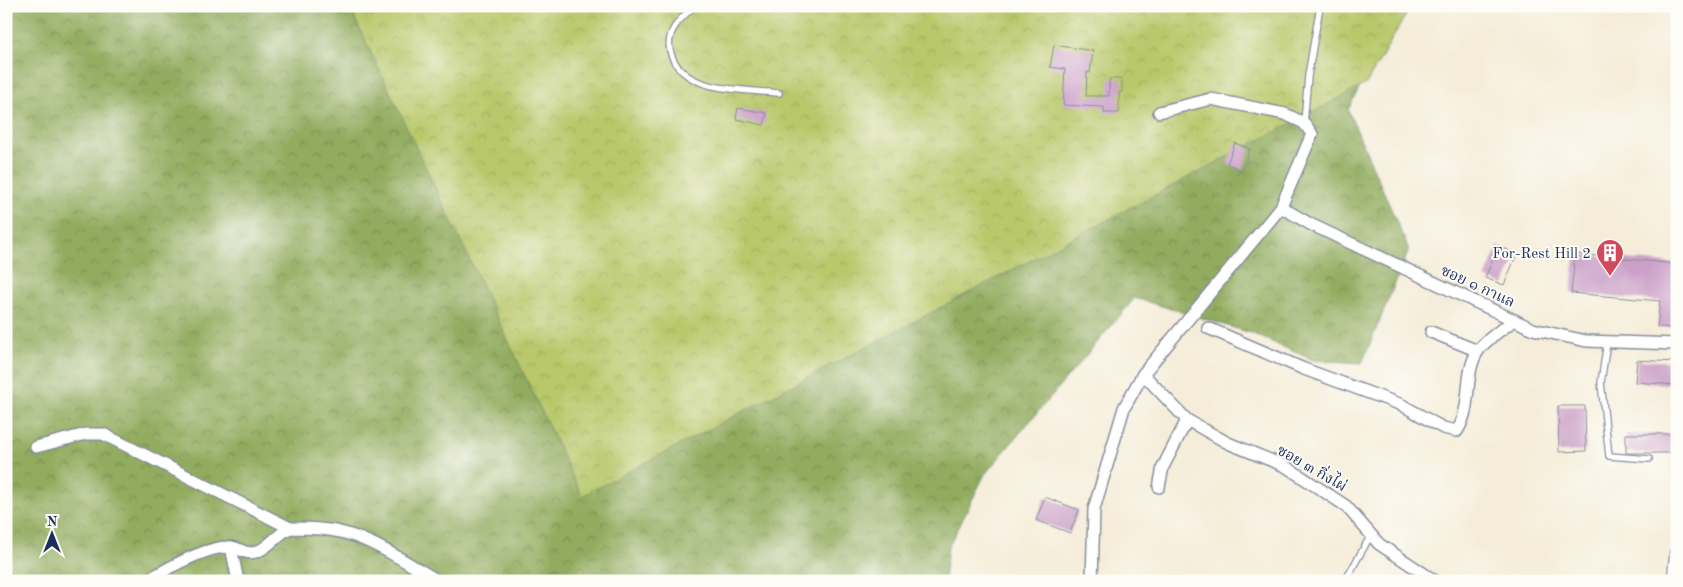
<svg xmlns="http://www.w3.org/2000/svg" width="1683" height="587" viewBox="0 0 1683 587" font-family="'Old Standard TT','Noto Serif Thai',serif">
<defs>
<pattern id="forest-crowns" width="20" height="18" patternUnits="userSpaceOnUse" patternTransform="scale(1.25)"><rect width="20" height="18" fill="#92ac5e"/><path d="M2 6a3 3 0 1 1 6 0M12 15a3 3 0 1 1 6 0" fill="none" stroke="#768c51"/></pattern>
<pattern id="park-crowns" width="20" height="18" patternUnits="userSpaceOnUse" patternTransform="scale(1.25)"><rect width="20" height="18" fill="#b9c86a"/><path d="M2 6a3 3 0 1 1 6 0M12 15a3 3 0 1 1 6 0" fill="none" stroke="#9eac5e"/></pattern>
</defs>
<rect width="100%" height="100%" fill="#fdfcf7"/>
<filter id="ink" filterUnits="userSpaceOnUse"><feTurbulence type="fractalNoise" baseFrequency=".02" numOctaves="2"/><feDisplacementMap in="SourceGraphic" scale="10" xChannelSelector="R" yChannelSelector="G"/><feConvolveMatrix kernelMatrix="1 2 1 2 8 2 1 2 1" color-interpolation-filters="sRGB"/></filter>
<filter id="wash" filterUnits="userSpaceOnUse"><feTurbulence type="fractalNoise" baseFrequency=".0096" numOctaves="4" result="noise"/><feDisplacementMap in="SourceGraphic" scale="20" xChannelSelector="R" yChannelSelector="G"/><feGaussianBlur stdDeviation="1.12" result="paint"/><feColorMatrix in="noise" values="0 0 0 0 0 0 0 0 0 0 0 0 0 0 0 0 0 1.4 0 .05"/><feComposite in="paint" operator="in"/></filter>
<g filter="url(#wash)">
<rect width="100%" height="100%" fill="#f5edd9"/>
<!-- forest -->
<polygon fill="url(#forest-crowns)" stroke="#566e5e" points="6,6 1400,6 1348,110 1409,250 1362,363 1313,360 1251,333 1135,298 985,474 948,548 944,581 6,581"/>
<!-- park -->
<polygon fill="url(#park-crowns)" stroke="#6a7c64" points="349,6 1411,6 1366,84 582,496"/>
<g id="blocks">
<!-- building -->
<g fill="#cca1c9">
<polygon points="1054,45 1093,51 1090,73 1087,72 1086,96 1109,96 1109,79 1122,79 1122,92 1119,92 1119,113 1104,113 1104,107 1063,105 1065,69 1050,67"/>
<polygon points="738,108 767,113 764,125 736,119"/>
<polygon points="1235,143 1250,149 1242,170 1227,164"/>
<polygon points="1498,246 1517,254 1504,285 1485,278"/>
<polygon points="1575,254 1677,264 1677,328 1657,327 1660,301 1571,293"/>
<polygon points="1637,360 1677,362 1677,385 1635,382"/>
<polygon points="1558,406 1585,406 1586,451 1559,452"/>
<rect x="1626" y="434" width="51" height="19"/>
<polygon points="1045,497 1079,510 1070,533 1036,520"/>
</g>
</g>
</g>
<g filter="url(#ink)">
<use href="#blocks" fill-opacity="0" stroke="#888e9c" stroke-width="1"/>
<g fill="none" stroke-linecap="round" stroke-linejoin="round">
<defs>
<g id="lane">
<path d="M695 6C680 18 664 33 671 54 684 94 745 89 779 93"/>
<polyline points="1304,123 1308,76 1320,6"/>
<polyline points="1607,342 1601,383 1609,456 1649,459"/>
<polyline points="1671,572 1673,552 1677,552"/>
<polyline points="1345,581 1371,535"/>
</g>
<g id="street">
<polyline points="1281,207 1310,224 1533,329 1586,341 1677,344"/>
<path d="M1208 328 1304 369 1402 405 1443 428 1457 431C1473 407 1463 373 1478 351 1486 339 1503 329 1514 320"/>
<polyline points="1431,332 1478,351"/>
<polyline points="1143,374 1187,420 1228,443 1285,466 1346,506 1379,544 1435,581"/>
<polyline points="36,447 86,434 103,434 290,528"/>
<polyline points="1159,487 1163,467 1187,420"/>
<polyline points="231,547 238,581"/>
<path d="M146 581C166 569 207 545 231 547 242 548 243 555 256 552 269 548 277 534 290 528 306 528 324 528 340 532 372 539 409 564 438 581"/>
<polyline points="1092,581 1094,509 1124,408 1143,374 1281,207 1312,134 1304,123 1285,114 1211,99 1159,112"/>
</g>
</defs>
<!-- lane casing -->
<use href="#lane" stroke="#888e9c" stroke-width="8"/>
<!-- street casing -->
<use href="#street" stroke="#888e9c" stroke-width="14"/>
<!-- lane -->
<use href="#lane" stroke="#fff" stroke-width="5.5"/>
<!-- street -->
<use href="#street" stroke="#fff" stroke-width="11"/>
</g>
</g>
<!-- icons -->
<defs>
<symbol id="building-pin" viewBox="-11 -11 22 30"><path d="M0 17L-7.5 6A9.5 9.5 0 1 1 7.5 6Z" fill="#d1495b" stroke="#fdfcf7"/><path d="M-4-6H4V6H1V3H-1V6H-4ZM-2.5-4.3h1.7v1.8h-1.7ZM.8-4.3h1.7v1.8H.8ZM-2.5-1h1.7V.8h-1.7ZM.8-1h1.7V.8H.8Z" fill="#fff"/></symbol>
</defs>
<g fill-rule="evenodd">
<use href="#building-pin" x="1594" y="237" width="32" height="43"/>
</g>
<g text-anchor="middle" stroke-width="4" stroke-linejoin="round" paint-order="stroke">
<!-- poi labels -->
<g font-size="15" fill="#1b2f5e" stroke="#fdfcf7" text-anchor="end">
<text x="1591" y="258">For-Rest Hill 2</text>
</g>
<!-- street labels -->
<g font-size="15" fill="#1b2f5e" stroke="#fdfcf7">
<text transform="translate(1478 286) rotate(25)" y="5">ซอย ๑ กาแล</text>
<text transform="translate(1312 468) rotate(30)" y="5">ซอย ๓ กิ่งไผ่</text>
</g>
</g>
<!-- margin -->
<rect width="1683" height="587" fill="none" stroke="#fdfcf7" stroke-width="25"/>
<!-- north arrow -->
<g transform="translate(52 534)" stroke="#fdfcf7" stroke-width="4" paint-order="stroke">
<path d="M0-4L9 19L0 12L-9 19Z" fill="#1b2f5e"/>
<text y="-8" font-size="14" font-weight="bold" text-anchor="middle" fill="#1b2f5e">N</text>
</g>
</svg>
